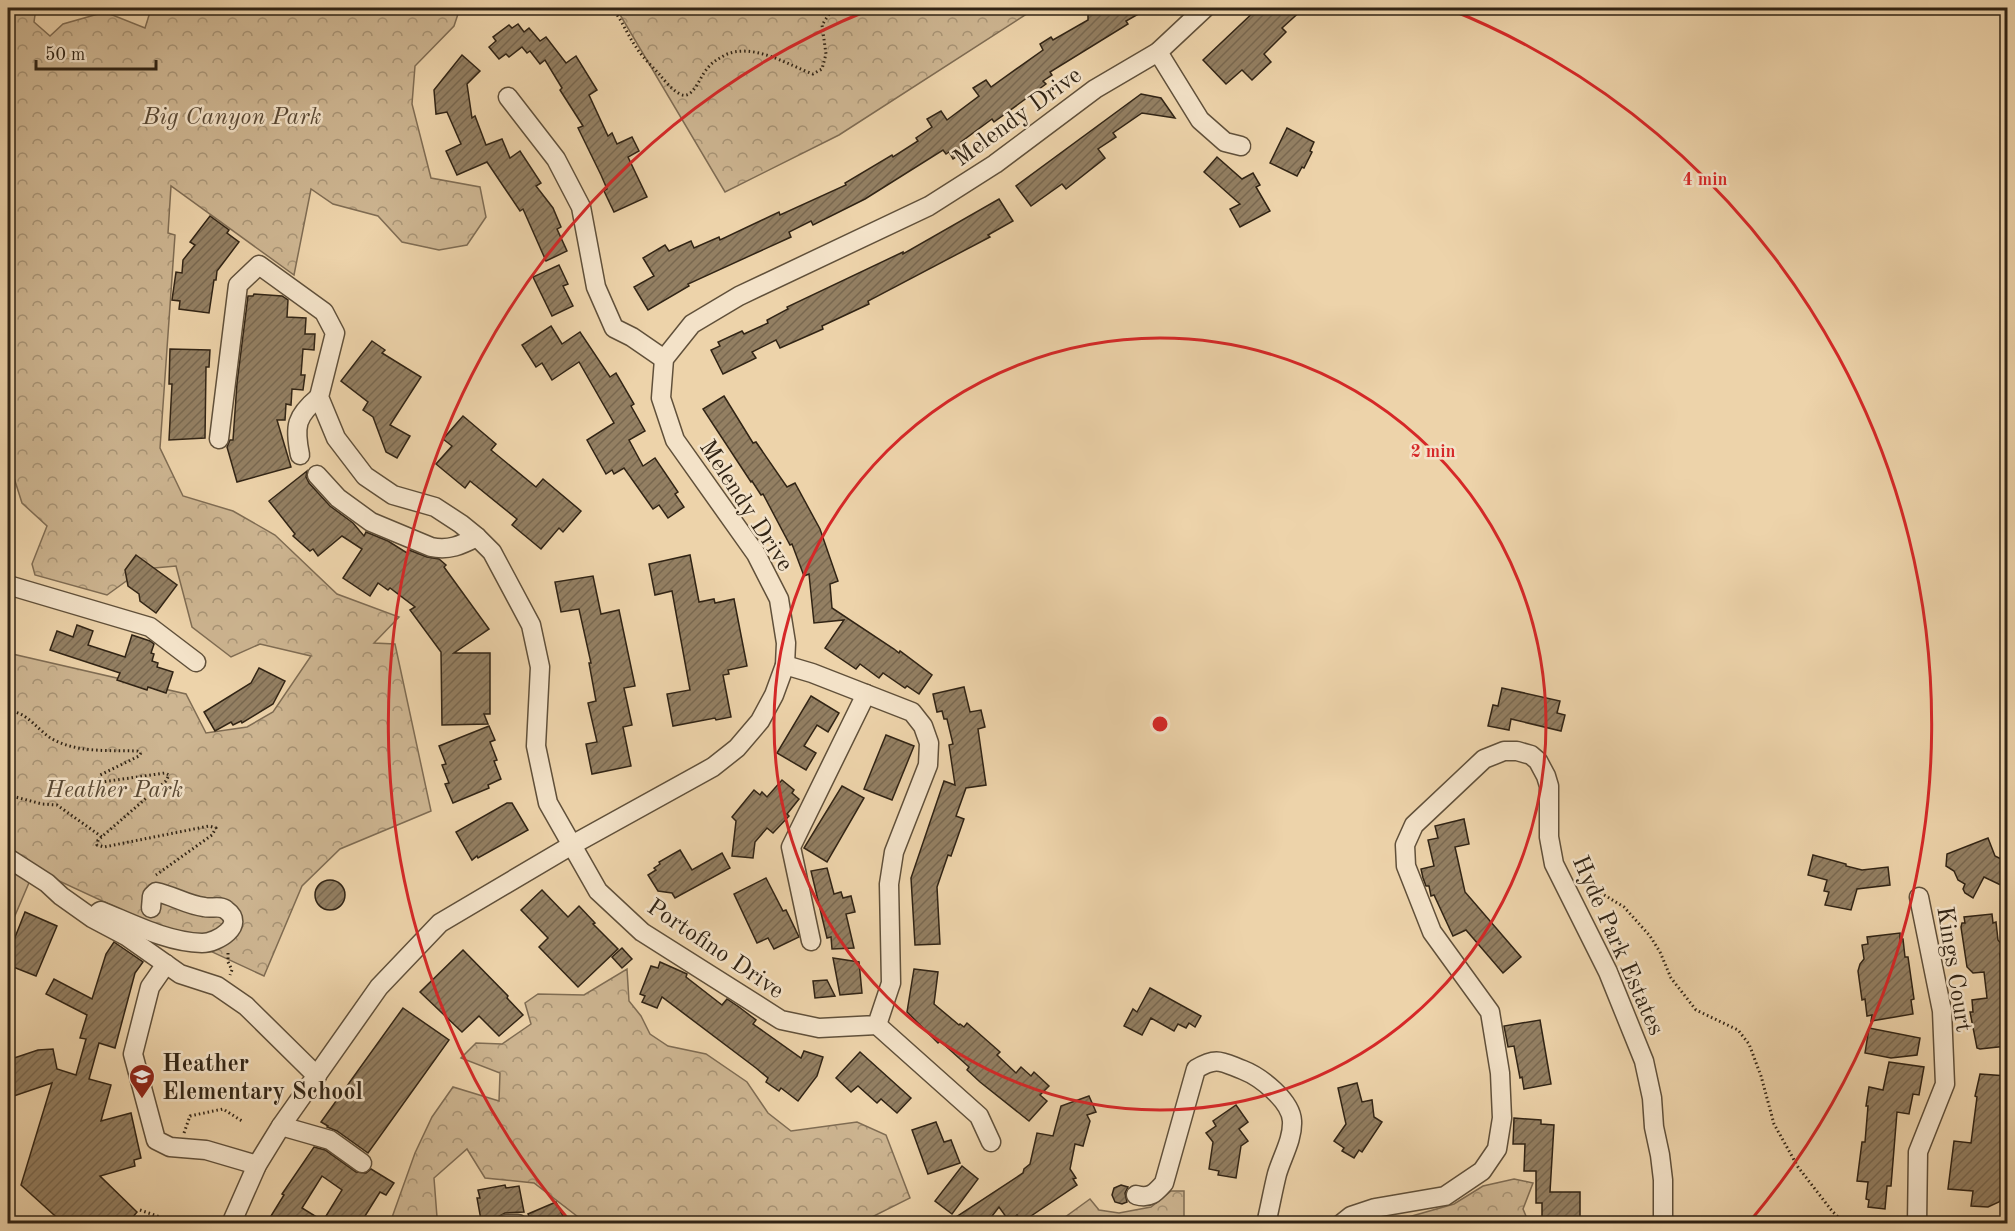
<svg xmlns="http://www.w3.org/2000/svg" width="2015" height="1231" viewBox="0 0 2015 1231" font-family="'Old Standard TT',serif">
<defs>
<pattern id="forest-crowns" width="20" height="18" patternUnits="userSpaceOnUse" patternTransform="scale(1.5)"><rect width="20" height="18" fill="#cdb591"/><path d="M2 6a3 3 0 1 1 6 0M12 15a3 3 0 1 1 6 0" fill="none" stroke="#a79375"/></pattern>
<pattern id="building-hatch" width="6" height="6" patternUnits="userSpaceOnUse" patternTransform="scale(1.5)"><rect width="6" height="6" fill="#937f62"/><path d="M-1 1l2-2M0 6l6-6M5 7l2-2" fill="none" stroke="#796850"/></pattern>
</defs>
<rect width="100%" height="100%" fill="#edd3aa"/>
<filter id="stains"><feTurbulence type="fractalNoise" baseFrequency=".00333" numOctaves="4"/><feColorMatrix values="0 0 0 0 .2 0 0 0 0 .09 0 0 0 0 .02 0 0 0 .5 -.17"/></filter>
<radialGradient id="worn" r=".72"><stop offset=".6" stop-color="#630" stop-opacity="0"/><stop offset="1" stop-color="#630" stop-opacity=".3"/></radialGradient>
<!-- forest -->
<g fill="url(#forest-crowns)" stroke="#7f6c53" stroke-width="1.5">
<polygon points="8,8 36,8 34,22 50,36 63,24 105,12 145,28 151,9 150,8 460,8 454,26 415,66 412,104 431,178 480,187 486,217 467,245 439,250 402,242 378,216 333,204 311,189 294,275 171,186 168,233 175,235 160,448 183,496 233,511 275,535 337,594 399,617 374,643 395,644 431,811 340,849 302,886 264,976 29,867 8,864 8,653 186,694 206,733 247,727 273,712 311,656 260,644 231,657 192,627 176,566 143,569 107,595 35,575 32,564 47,526 22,503 8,459"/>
<polygon points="616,8 1036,8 839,135 725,192"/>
<polygon points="627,969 629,1001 641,1016 650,1034 668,1046 706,1054 747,1082 768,1113 791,1131 857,1122 886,1135 910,1198 860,1223 580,1223 578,1217 534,1183 485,1178 467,1149 434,1178 437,1217 433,1223 390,1223 415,1153 432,1117 453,1087 499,1101 500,1073 461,1058 476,1043 502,1044 531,1024 525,1003 538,994 584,995"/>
<polygon points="1514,1179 1533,1183 1523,1209 1529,1223 1398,1223 1405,1218 1454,1204 1483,1186"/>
<polygon points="1171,1191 1184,1191 1184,1216 1178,1223 1057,1223 1090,1199 1099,1210 1119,1213 1151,1207"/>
</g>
<!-- pitch -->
<polygon fill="#cdb591" stroke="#7f6c53" stroke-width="1.5" points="8,864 31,878 8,932"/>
<!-- building -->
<g fill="url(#building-hatch)" stroke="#312415" stroke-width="1.5" fill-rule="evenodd">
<polygon points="1097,8 1149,8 1126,21 1128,24 1050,72 1052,75 1043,81 1046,84 994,122 992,119 961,142 967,150 953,159 949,152 946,154 943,150 865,199 813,225 811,221 789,232 791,237 688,284 689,286 648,310 634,287 654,276 643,258 665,245 669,251 691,241 694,248 719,237 720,240 779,212 780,215 846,185 845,183 892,155 893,157 918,141 916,138 932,127 927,119 941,111 947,120 979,96 973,88 986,80 991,87 1043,50 1040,44 1051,37 1053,40 1088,20 1088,13"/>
<polygon points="1258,8 1304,8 1282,28 1286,32 1264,54 1271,62 1252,80 1242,70 1226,84 1203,60"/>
<polygon points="518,24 524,32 529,28 540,41 546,37 566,63 576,56 597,90 589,95 608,136 612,133 617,144 632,137 639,151 628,157 647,197 614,212 604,191 607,189 601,175 578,128 583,126 560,90 562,88 545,60 540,64 530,51 527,53 522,47 509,57 506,54 499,59 489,47 496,41 493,37 509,25 512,28"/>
<polygon points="462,55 480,71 467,84 472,118 475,116 486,145 502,139 510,158 520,151 541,183 536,186 553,208 561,227 557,229 567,251 546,261 523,209 520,211 487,162 457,175 446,151 461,144 447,112 436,114 434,90"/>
<polygon points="1141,94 1161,98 1175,118 1142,113 1113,133 1116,137 1098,149 1105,158 1066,189 1062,184 1031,206 1016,186"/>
<polygon points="1287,128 1314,142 1310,151 1312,152 1304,168 1302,167 1297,176 1270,163"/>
<polygon points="1217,157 1242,179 1253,173 1260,185 1256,187 1270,211 1240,227 1230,209 1240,204 1204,172"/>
<polygon points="999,199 1013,221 988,235 990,237 868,301 869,304 822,326 823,329 780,348 776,340 752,352 756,358 723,374 711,350 720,346 718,342 742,331 744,334 768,323 767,320 788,309 787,307 903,252 903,254"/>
<polygon points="210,216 229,230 227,233 239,242 217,271 216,280 214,280 209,313 179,309 180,301 172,300 176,272 182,273 183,260 195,245 190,242"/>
<polygon points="559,265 568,284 563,286 573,306 552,316 533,277"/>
<polygon points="254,294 282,296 288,300 287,317 306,318 305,334 315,334 314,350 303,349 301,375 305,375 303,390 292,389 291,405 286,404 285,420 277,420 291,467 237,482 227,447 230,440 233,440 237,383 248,296 253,296"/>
<polygon points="551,326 562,344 580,332 610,377 616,373 634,404 631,406 645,431 629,440 643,466 655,458 678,492 675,494 684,507 668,518 659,505 653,509 624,468 614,474 612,470 606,474 587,440 614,423 579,362 552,380 542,363 536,367 522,345"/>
<polygon points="372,341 385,350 382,353 421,377 390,425 410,436 397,458 386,452 373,417 363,410 368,402 341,381"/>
<polygon points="170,349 210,350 209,367 206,367 205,438 169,440 172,384 169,384"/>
<polygon points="724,396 753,443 756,442 787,487 795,483 820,529 838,581 830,584 832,608 894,649 899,653 900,651 932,675 919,694 907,686 905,688 883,673 879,678 860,664 856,669 825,648 844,620 814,623 809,574 804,576 792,544 790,545 763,494 761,495 752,481 751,482 703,409"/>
<polygon points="463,416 496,444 491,450 536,487 543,479 581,511 563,532 559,528 541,549 512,525 517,519 470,481 465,488 436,464 452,446 443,439"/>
<polygon points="307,471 306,477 309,483 330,506 353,523 364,536 366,532 388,541 407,553 409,550 427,557 439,559 446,565 444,567 489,629 454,653 490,653 490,714 484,714 488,724 442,725 441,652 410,610 415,607 390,588 388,590 378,583 370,596 343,578 362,549 342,536 318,556 313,549 310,551 293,536 295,534 269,501"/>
<polygon points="136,555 177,585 156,613 140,601 139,594 128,586 125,570"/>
<polygon points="690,555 699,602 714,599 715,603 734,599 747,666 728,670 729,674 723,675 731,717 716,720 715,718 673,726 667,694 690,690 672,591 655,595 649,564"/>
<polygon points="593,576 601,614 619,610 635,686 624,688 632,725 623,727 631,766 592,774 586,744 597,742 588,703 596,701 589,663 591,663 579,609 561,612 555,582"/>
<polygon points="77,625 93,631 88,645 125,657 132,635 150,641 154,644 151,653 154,654 152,661 158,663 157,667 173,672 166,693 148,687 147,690 117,680 120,673 50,650 57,631 73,637"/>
<polygon points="259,668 285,681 273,704 242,723 241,721 233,725 231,722 215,731 204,712 251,683"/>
<polygon points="964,687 970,712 981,710 985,727 978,729 986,785 966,788 956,816 964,819 951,856 948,855 937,887 940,944 915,945 911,878 944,781 955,785 949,745 953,744 947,719 944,719 942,711 937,712 933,694"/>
<polygon points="1502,688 1560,701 1557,713 1565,715 1561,731 1511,719 1509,730 1488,726 1493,705 1498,706"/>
<polygon points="811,696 839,713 828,732 817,725 804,746 816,753 806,770 777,753"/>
<polygon points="489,726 495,740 490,742 497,760 494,761 501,779 488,785 489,788 453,803 445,784 449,783 442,765 446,764 439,746"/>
<polygon points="886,735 914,746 892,800 864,789"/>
<polygon points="782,780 794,790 792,793 799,799 787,814 789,816 773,833 767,828 755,842 753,858 732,856 736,821 732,817 754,790 760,795 762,792 767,797"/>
<polygon points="842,786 864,798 827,862 804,848"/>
<polygon points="507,803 512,803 528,830 478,858 477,856 472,860 456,832"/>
<polygon points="1464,819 1469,844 1455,847 1465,892 1521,957 1503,973 1466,930 1453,936 1434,895 1431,896 1429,886 1426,886 1423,878 1421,869 1434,866 1428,840 1438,838 1435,826"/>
<polygon points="1988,838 1995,856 2007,862 2007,888 1984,877 1973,898 1965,893 1963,889 1965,884 1958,880 1954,871 1946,866 1947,854"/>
<polygon points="680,850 692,870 722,853 730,868 675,898 672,893 658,891 648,875 656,870 654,868 660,864 659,862"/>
<polygon points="1813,855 1846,864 1846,866 1862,870 1888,867 1890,885 1857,889 1851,910 1825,905 1829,892 1824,891 1827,880 1808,875"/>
<polygon points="827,868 834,894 841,892 843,898 851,896 855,912 846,914 854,948 832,949 831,937 827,938 811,871"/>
<polygon points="766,878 783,911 786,910 799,937 774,949 768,938 757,943 734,894"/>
<circle cx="330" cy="895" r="15"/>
<polygon points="542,890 568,917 579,906 595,923 593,924 618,949 578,987 539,947 548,938 521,910"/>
<polygon points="25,912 57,926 36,976 8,965 8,955"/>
<polygon points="1992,914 1993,923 1996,922 1998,940 2004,947 2000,954 2005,994 2007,993 2007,1046 1980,1049 1977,1048 1970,1012 1973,1012 1972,1000 1987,998 1984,972 1973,973 1967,967 1961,927 1962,923 1965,923 1964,917"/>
<polygon points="1900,933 1900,939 1903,939 1905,957 1908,957 1914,999 1911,1000 1913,1014 1871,1021 1872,1015 1867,1016 1865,999 1862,1000 1858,971 1860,964 1864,959 1862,945 1868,944 1867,937"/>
<polygon points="114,942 143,962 135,973 115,1048 99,1043 89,1079 111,1085 101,1121 131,1113 141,1158 134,1160 135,1166 100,1176 137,1212 127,1224 64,1224 21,1185 52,1083 8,1098 8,1060 38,1050 53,1049 57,1069 76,1075 86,1039 80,1038 87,1015 46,994 54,979 92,999 106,954"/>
<polygon points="622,948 632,959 622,968 612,957"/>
<polygon points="463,950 508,996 507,998 523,1015 499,1036 479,1016 462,1032 420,992"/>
<polygon points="833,958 859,962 862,993 840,995"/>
<polygon points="660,962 687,974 686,977 722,1005 727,999 739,1007 756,1020 753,1024 801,1058 804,1051 823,1057 817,1076 798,1101 781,1088 779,1091 766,1082 768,1078 756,1068 662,997 657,1008 642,1002 645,996 640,994 651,966 658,968"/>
<polygon points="914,969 938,972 934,1004 959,1025 960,1024 964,1027 967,1023 1000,1052 997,1055 1016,1073 1021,1067 1031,1076 1034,1072 1049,1086 1040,1095 1047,1101 1029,1121 980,1082 967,1070 969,1067 940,1041 938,1043 907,1012"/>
<polygon points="827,980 835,996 815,998 813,981"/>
<polygon points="1150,988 1201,1016 1195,1027 1189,1023 1186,1028 1178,1024 1174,1031 1151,1018 1142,1035 1124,1026 1133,1009 1137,1012"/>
<polygon points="403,1008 449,1040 368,1153 337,1131 327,1127 328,1126 321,1122"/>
<polygon points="1540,1020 1551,1084 1524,1089 1522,1077 1520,1078 1514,1046 1508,1047 1504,1026"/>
<polygon points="1869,1028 1920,1038 1917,1055 1891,1058 1865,1053"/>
<polygon points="860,1052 911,1098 897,1113 881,1099 877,1103 858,1086 851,1092 836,1078"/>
<polygon points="1889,1062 1924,1067 1919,1095 1913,1094 1909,1114 1897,1112 1891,1186 1887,1186 1885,1209 1868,1207 1869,1200 1866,1199 1868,1182 1857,1181 1862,1142 1865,1142 1868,1106 1866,1106 1869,1087 1883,1090"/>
<polygon points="1980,1074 2007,1076 2007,1192 1999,1202 1988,1207 1971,1206 1973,1191 1948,1189 1954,1141 1971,1143 1977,1097 1975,1096"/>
<polygon points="1357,1083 1362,1102 1372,1100 1374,1117 1382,1122 1362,1152 1359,1150 1354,1158 1342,1151 1344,1148 1334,1141 1346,1124 1338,1088"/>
<polygon points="1089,1096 1096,1112 1087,1115 1090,1121 1083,1146 1075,1144 1070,1169 1076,1178 1073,1179 1077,1185 1022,1222 1017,1215 1009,1221 999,1207 986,1224 965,1224 956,1217 1023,1173 1024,1169 1030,1164 1037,1133 1053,1136 1061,1106"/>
<polygon points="1236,1105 1248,1122 1239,1129 1248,1141 1241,1146 1236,1178 1218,1175 1219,1171 1209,1169 1213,1142 1206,1133 1216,1126 1213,1121"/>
<polygon points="1514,1118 1541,1120 1541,1124 1554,1125 1550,1192 1580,1192 1580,1224 1542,1224 1542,1203 1536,1203 1536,1171 1524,1171 1525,1144 1513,1144"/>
<polygon points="936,1122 944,1142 951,1140 960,1163 928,1174 912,1130"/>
<path d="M314 1147 325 1150 356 1172 366 1173 371 1169 394 1183 386 1195 380 1192 360 1224H266L284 1195 282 1194ZM322 1176 342 1190 323 1221 302 1208Z"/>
<polygon points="962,1166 978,1179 952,1214 935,1201"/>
<polygon points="505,1185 506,1188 519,1186 524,1212 505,1213 498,1217 481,1220 477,1198 480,1198 478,1190"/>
<polygon points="1121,1185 1128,1187 1125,1193 1127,1202 1122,1204 1115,1202 1112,1195 1114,1188"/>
<polygon points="556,1202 567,1224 533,1224 528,1214"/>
</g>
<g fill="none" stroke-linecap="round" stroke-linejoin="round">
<defs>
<g id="minor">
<polyline points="1158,52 1200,120 1225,142 1241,146"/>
<polyline points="508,97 556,159 581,207 596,287 614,328 632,337 664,359"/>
<polyline points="219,439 238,285 259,265 324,312 335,333 319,397 336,438 365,476 393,495 435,507 461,524 477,537 492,552 531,625 540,667 536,746 548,803 598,891 642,932 781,1020 819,1028 877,1025 891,983 889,884 894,852 928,765 929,743 923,726 912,712 812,673 785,665"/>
<path d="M300 455C294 426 296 416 319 397"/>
<path d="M317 475 338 498 371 522 431 547C449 551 461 545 477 537"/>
<polyline points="8,585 150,627 196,662"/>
<polyline points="8,858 47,883 61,896 92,918 126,936 180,974 217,986 246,1006 317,1076"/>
<path d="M99 912 101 911C133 924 167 942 202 943 217 943 247 925 226 910 220 905 211 909 204 907 187 905 172 895 156 892L152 896 151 908"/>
<polyline points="811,941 791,847 866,694"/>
<polyline points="166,964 150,987 133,1054 156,1140 170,1147 206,1150 257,1165"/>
<polyline points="877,1025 979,1116 991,1142"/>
<polyline points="281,1126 330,1140 362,1163"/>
<path d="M1136 1195C1150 1199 1155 1193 1164 1183L1196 1069C1217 1056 1222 1062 1243 1070 1261 1077 1291 1101 1292 1121 1293 1139 1282 1157 1277 1174 1273 1190 1270 1207 1266 1224"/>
<polyline points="231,1224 257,1165 281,1126 379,987 440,923 572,845 713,767 737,748 760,721 774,695 785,665 786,643 779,599 756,554 675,440 661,398 664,359 692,324 739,296 929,206 995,164 1095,89 1158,52 1205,8"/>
<polyline points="506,1224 518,1224"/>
<polyline points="1341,1224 1351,1216 1375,1208 1445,1196 1482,1171 1497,1149 1502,1118 1500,1073 1490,1012 1432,932 1406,866 1405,845 1414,825 1484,759 1504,751 1517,751 1531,755 1538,761 1546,776 1549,786 1549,837 1554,864 1608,972 1644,1061 1652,1098 1654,1127 1660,1155 1663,1180 1663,1224"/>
<polyline points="1917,1224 1918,1152 1945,1084 1942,1011 1919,897"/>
</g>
</defs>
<!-- minor casing -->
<use href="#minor" stroke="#60503a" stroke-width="21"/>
<!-- path -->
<g stroke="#312415" stroke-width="3" stroke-dasharray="1.5 3" stroke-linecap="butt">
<path d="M612 8C622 20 627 34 636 47 642 57 652 66 660 75 665 81 672 90 680 94 693 101 700 76 707 69 712 62 718 59 725 55 753 42 788 65 813 74L822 69 826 54 822 25 833 8"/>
<path d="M8 711C29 712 37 731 54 740 79 753 110 750 137 751L141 753"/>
<polyline points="141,753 139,756 100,775 99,780 102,782 165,773 169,775 166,781 98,840 97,845 104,847 209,826 216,828 212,835 156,875"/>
<polyline points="8,795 42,804 57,805 102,837"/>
<polyline points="1581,881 1624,907 1650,936 1660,952 1671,978 1696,1010 1738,1030 1749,1044 1761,1076 1774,1124 1798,1167 1832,1211 1845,1224"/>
<polyline points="228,953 228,962 232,970 230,975"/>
<polyline points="184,1133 190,1116 223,1109 242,1121"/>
<polyline points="140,1210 160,1217"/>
</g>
<!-- minor -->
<use href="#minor" stroke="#f3e2c8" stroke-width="18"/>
</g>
<!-- distance rings -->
<g fill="none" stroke="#d62828" stroke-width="3">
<circle cx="1160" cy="724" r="386"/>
<path d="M569 1220A771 771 0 0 1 871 9M1449 9A771 771 0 0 1 1751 1220"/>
</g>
<!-- icons -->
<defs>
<symbol id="school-pin" viewBox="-11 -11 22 30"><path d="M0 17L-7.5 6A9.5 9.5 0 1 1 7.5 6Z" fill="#8f2418" stroke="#f3e2c8"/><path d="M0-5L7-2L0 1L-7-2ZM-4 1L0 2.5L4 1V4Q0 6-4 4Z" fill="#fff"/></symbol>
</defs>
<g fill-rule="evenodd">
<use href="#school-pin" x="127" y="1062" width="30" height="40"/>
</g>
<g text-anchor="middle" stroke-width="5" stroke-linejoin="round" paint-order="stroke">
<!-- park labels -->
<g font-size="24" font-style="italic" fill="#584834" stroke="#f3e2c8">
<text x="232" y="124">Big Canyon Park</text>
<text x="114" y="797">Heather Park</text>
</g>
<!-- street labels -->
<g font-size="24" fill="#312415" stroke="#f3e2c8">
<text transform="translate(1017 116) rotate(-36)" y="8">Melendy Drive</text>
<text transform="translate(747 505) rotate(57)" y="8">Melendy Drive</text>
<text transform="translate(1619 945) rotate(66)" y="8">Hyde Park Estates</text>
<text transform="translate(716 948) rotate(34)" y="8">Portofino Drive</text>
<text transform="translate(1955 969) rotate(81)" y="8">Kings Court</text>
</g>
<!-- poi labels -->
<g font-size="24" font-weight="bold" fill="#312415" stroke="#f3e2c8" text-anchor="start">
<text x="162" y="1071">Heather<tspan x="162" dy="28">Elementary School</tspan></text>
</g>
</g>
<circle cx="1160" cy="724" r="9" fill="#d62828" stroke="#f3e2c8" stroke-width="3"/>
<g font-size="18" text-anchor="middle" font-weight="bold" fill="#d62828" stroke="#f3e2c8" stroke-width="5" stroke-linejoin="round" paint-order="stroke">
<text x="1705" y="185">4 min</text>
<text x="1433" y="457">2 min</text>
</g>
<!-- margin -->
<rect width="2015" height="1231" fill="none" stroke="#edd3aa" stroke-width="30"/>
<rect x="9" y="9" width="1997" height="1213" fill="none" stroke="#312415" stroke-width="3"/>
<rect x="15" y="15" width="1985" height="1201" fill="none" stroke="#312415" stroke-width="1.5"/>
<!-- scale -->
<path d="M36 60v9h120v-9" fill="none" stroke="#312415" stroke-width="3"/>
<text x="45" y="60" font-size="18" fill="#312415" stroke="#f3e2c8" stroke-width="4.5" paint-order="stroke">50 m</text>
<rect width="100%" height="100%" filter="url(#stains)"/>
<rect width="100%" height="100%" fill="url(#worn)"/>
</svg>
